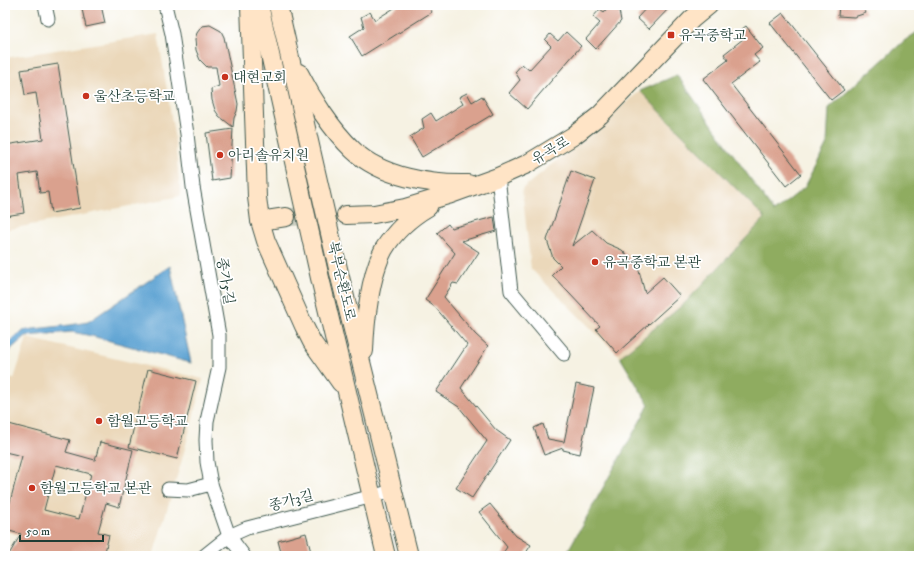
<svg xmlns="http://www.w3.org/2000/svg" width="924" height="561" viewBox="0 0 924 561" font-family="'IM FELL DW Pica','Noto Serif KR',serif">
<rect width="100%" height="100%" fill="#fff"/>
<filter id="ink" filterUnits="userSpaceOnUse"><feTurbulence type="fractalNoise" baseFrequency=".025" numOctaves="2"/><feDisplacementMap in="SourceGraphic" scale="8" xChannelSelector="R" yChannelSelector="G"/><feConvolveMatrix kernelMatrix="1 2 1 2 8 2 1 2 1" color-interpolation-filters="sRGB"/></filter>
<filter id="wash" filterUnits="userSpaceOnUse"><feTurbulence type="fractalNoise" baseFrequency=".012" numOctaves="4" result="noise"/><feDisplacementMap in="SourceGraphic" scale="16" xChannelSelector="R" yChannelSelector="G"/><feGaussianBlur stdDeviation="0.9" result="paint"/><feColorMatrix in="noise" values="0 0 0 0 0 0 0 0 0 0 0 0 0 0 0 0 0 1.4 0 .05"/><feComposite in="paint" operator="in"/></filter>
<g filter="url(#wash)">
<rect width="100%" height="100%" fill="#f6f2e3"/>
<!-- built -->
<g fill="#ebd8ba">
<polygon points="158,34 174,134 181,196 5,230 5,58"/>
<polygon points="640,91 765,218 685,303 620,357 531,269 522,189"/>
<polygon points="27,338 203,379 181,463 153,556 97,556 5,531 5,378 14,379"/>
</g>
<!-- forest -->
<polygon fill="#8fac60" stroke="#57744a" points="919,31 919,556 565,556 649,405 620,357 685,303 765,218 640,91 677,75 774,212 805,187 827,144 829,108 904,41"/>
<!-- water -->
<polygon fill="#5da3d3" stroke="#3e7084" points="170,266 191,363 92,336 72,332 26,336 12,348 5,357 5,346 7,343 25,330 70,325 88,322"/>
<g id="blocks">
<!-- building -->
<g fill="#daa18e" fill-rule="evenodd">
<polygon points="81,5 101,5 105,23 86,27"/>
<polygon points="399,5 428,5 432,12 362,56 350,36 364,27 361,17 370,12 375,20"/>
<polygon points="610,5 618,5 621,21 596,49 586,39 600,23 593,17 600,9 604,12"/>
<polygon points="649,5 672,5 649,29 637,18"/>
<polygon points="839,5 861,5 866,13 854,17 838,16"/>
<polygon points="783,13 844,90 831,100 770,23"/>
<polygon points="210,25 221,31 224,37 238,104 237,111 234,118 233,127 219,116 215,110 212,100 211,89 219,86 216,67 207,67 200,60 196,50 195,39 197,33 202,26"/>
<polygon points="746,26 763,48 754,55 760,62 731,84 801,174 786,186 703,79 728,60 724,54 743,39 738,32"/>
<polygon points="566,32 581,46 527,109 509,93 520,80 515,72 522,64 529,70 551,46 545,40 550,34 558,41"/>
<polygon points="58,64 80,208 51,213 48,192 40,193 37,172 19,175 24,213 5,216 5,145 43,139 36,93 25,95 21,70"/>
<polygon points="467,93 472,102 482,96 493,114 422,157 410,137 424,128 422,119 431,113 436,121 463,104 459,97"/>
<polygon points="233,129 230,178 212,181 206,133"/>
<polygon points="571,171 595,180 572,246 592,230 606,243 622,250 638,267 645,293 663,277 680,296 617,353 596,329 600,326 552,275 561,266 553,258 547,240"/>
<polygon points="494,217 496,231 462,241 479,252 458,284 453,283 444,297 475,334 488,346 461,388 496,430 510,440 472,498 456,488 487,441 459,407 436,392 467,345 435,307 425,300 455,253 437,233 448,224 451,228"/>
<polygon points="148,369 196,381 177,459 129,447"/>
<polygon points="576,384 594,388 580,454 563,450 563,448 544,455 534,428 543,424 548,439 564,442"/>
<path d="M5 423 70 440 66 452 95 460 100 442 133 450 119 507 106 503 98 532 109 535 104 556H8L21 534 5 530V521L22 456 5 452ZM56 465 91 474 79 519 44 510Z"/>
<polygon points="490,504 516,536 531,545 524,556 501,556 507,547 479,512"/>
<polygon points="306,533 312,556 282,556 278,541"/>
</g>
</g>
</g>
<g filter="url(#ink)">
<use href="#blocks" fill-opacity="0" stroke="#3f584e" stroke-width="1"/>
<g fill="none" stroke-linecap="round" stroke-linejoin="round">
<!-- secondary-tunnel -->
<polyline stroke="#cbcec0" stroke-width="18" stroke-dasharray="18 9" stroke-linecap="butt" points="286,217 346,215"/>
<defs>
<g id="street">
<polyline points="45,5 48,19"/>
<polyline points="165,5 172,34 187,134 193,187 219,335 219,367 207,421 206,440 207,462 211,484 229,536 244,556"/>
<polyline points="498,177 511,291 564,354"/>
<polyline points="168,489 188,490 211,484"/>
<polyline points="204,556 229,536 247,528 393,491"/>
</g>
<g id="secondary">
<polyline points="250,5 257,197 260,221 266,241 304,326 312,342 341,383"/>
<polyline points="259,5 320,278 386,556"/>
<polyline points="278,5 339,273 409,556"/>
<path d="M299 73C312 99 332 130 353 150 381 177 431 185 468 184"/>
<polyline points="346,215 374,214 405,208 448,195 498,177 527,164 573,136 600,115 692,19 709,5"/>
<polyline points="260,221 286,217"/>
<path d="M364 351C365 321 370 275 384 249 395 231 411 217 428 207"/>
</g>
</defs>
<!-- street casing -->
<use href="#street" stroke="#3f584e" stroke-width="15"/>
<!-- secondary casing -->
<use href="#secondary" stroke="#3f584e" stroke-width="20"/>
<!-- street -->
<use href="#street" stroke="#fff" stroke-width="13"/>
<!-- secondary -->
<use href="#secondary" stroke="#ffe4c6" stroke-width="18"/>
</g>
</g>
<!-- markers -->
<g fill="#c8321e" stroke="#fff" stroke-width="1.5">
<rect x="667" y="31" width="8" height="8" rx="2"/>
<circle cx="225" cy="77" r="4"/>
<circle cx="86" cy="96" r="4"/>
<circle cx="220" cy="155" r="4"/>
<circle cx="595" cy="262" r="4"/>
<circle cx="99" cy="421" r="4"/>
<circle cx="32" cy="488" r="4"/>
</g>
<g text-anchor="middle" stroke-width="3.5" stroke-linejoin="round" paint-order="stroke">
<!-- poi labels -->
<g font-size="14" fill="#1f3d34" stroke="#fff" text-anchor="start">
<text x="679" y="40">유곡중학교</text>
<text x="233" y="82">대현교회</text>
<text x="94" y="101">울산초등학교</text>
<text x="228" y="160">아리솔유치원</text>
<text x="603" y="267">유곡중학교 본관</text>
<text x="107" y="426">함월고등학교</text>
<text x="40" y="493">함월고등학교 본관</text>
</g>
<!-- street labels -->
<g font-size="14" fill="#1f3d34" stroke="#fff">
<text transform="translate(550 150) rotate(-31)" y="5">유곡로</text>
<text transform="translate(226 281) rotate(80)" y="5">종가5길</text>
<text transform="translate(342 281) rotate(77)" y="5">북부순환도로</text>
<text transform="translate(291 500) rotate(-15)" y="5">종가3길</text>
</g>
</g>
<!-- margin -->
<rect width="924" height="561" fill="none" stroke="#fff" stroke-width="20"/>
<!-- scale -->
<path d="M20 535v6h83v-6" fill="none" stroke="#1f3d34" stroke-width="2"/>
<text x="26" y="535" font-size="12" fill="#1f3d34" stroke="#ffffff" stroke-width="3" paint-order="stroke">50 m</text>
</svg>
